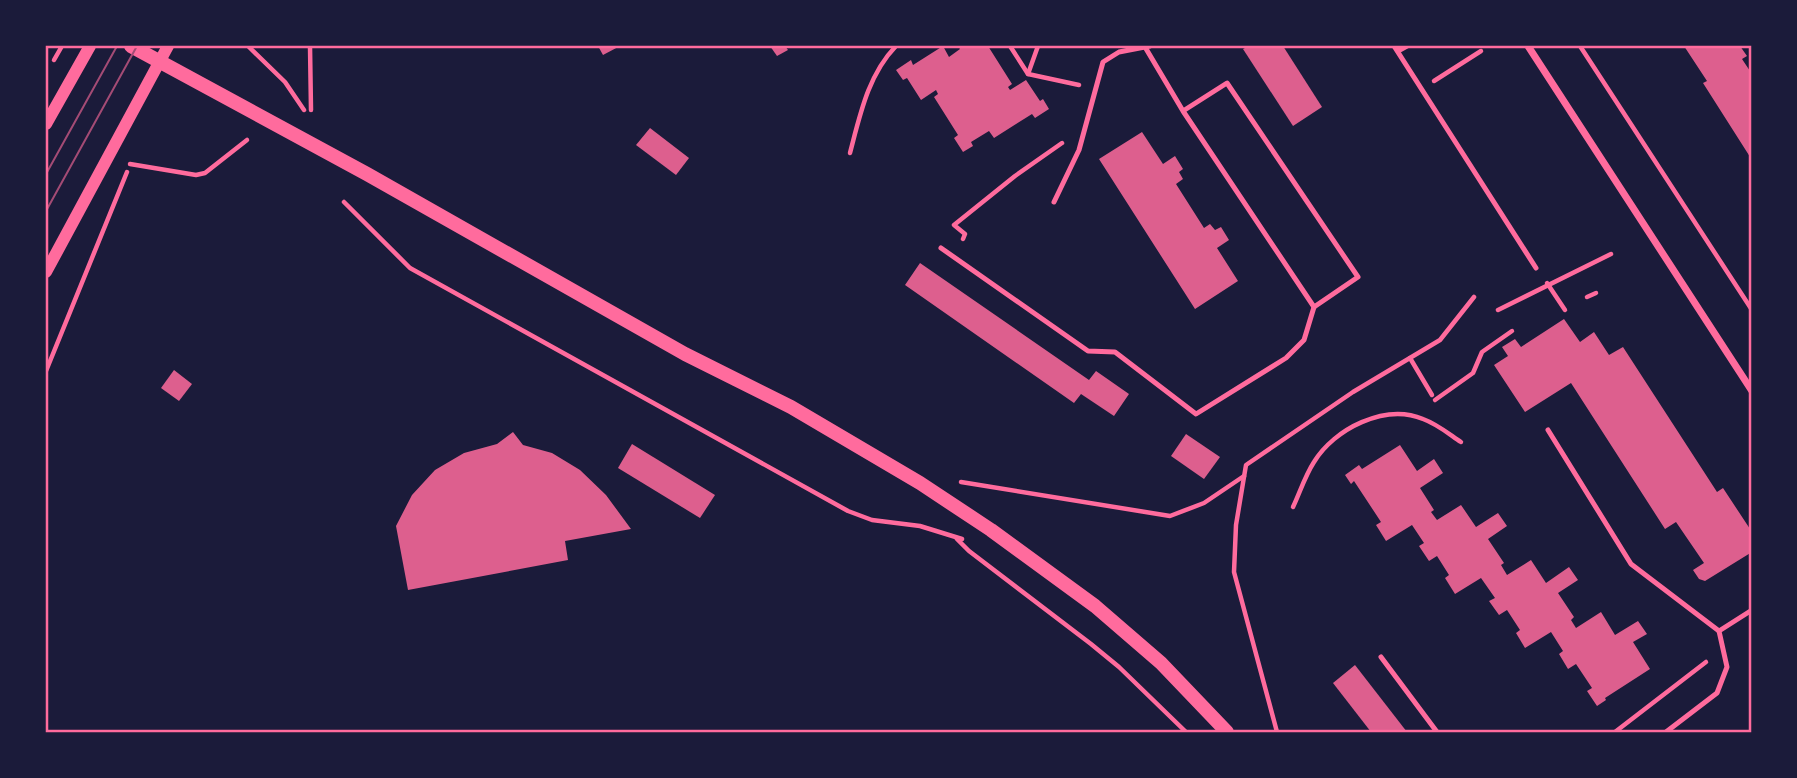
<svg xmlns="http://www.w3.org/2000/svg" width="1797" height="778" viewBox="0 0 1797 778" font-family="Mulish,sans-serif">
<rect width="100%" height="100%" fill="#1b1b3a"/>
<!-- building -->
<g fill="#dd5f8e">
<polygon points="598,46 620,46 603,55"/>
<polygon points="770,46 785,46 788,50 777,56"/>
<polygon points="943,46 949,57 960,49 958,46 988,46 1012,84 1008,87 1010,90 1026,80 1040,101 1043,99 1049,109 1035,118 1032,114 994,138 989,131 971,142 973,146 963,152 954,138 958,135 934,97 938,94 936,90 921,100 907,78 903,80 896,70 911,60 913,65"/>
<polygon points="1249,46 1283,46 1322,107 1293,126 1243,49"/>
<polygon points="1684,46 1740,46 1747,56 1742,59 1752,74 1752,160 1703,83 1707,81"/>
<polygon points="650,128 689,158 676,175 636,145"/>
<polygon points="1142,132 1163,164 1175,156 1183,169 1179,172 1183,179 1176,184 1204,228 1210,224 1215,230 1221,227 1229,240 1217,248 1238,281 1195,309 1099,159"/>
<polygon points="920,263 1089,380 1096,371 1129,394 1114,416 1081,394 1074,403 905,285"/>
<polygon points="1564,319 1580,342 1594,332 1609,355 1623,347 1717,492 1723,488 1752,532 1752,552 1705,581 1699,579 1693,570 1704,563 1676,522 1665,529 1571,383 1525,412 1494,365 1508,356 1502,347 1515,339 1521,347"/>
<polygon points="174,370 192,384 179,401 161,388"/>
<polygon points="513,432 523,445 552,453 580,470 606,495 631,529 565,541 568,560 408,590 396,526 412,495 435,470 464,453 497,444"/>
<polygon points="1186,434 1220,457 1204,479 1171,456"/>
<polygon points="632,444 715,495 700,518 618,468"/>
<polygon points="1400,445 1417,471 1434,459 1443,473 1420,488 1434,510 1431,512 1437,520 1461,505 1476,527 1498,513 1507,526 1488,539 1504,563 1501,565 1507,575 1531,560 1546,583 1569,567 1578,580 1558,593 1574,617 1571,620 1576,628 1601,612 1615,635 1638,621 1647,634 1633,642 1650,669 1605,698 1606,700 1597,706 1587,691 1592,688 1576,664 1568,669 1559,654 1563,651 1551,632 1525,648 1516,633 1520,630 1507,610 1499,615 1489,601 1495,598 1481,578 1455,594 1445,578 1449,575 1437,556 1429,561 1419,546 1424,543 1412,525 1386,541 1376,525 1381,522 1354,481 1351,484 1345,475 1359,465 1362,469"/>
<polygon points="1355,665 1407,732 1371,732 1333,683"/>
</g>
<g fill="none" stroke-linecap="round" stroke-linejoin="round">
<!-- path -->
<g stroke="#ff6b9d" stroke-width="4.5">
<polyline points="248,46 285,82 304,110"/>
<polyline points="310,46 311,110"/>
<polyline points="1010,46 1028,74 1079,85"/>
<polyline points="1580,46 1752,310"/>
<polyline points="54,60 62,46"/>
<polyline points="1028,74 1038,46"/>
<polyline points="1434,81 1481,51"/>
<path d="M850 153C860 115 868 75 896 46"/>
<polyline points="130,164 196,175 205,173 247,140"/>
<polyline points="344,202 410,268 848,511 872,520 920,526 962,539"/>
<polyline points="963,239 965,234 954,225 1015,176 1062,143"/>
<polyline points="1547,283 1565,310"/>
<polyline points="1587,297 1596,293"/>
<polyline points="1498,310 1611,254"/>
<polyline points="1410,358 1432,395"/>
<polyline points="46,371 127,172"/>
<polyline points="1435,400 1473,373 1482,352 1512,331"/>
<polyline points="961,482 1170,516 1204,503 1244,476"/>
<path d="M1293 507C1300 492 1305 476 1314 462 1334 429 1385 403 1423 419 1437 424 1449 434 1461 442"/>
<polyline points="957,539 969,551 1091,644 1119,667 1186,732"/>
<polyline points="1277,732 1234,572 1236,525 1246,465 1353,392 1440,340 1474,297"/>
<polyline points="1615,732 1706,662"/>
</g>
<!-- service -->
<g stroke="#ff6b9d" stroke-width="5">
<polyline points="1394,46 1536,268"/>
<polyline points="1145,47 1183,111 1314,307 1358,277 1227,83 1183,111"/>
<polyline points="1398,51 1407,46"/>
<polyline points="1054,202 1079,150 1103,62 1119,52 1150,46"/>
<polyline points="941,248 1088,351 1115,352 1196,414 1286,358 1304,340 1314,307"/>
<polyline points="1548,430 1631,564 1719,631"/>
<polyline points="1381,657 1437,732"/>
<polyline points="1666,732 1717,693 1727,667 1719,631 1752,610"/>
</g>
<!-- minor -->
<polyline stroke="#ff6b9d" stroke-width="7" points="1528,46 1752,391"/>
<!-- tertiary -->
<g stroke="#ff6b9d" stroke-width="12">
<polyline points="46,124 90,46"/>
<polyline points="46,272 168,46"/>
</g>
<!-- secondary -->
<polyline stroke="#ff6b9d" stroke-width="14" points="131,46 367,174 685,354 791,407 920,483 991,530 1095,606 1161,663 1227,732"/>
<!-- tram -->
<g stroke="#a44b75" stroke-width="2">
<polyline points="46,174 117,46"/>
<polyline points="46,211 137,46"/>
</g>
</g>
<!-- border -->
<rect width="1797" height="778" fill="none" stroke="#1b1b3a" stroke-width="94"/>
<rect x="47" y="47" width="1703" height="684" fill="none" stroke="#ff6b9d" stroke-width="2.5"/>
</svg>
